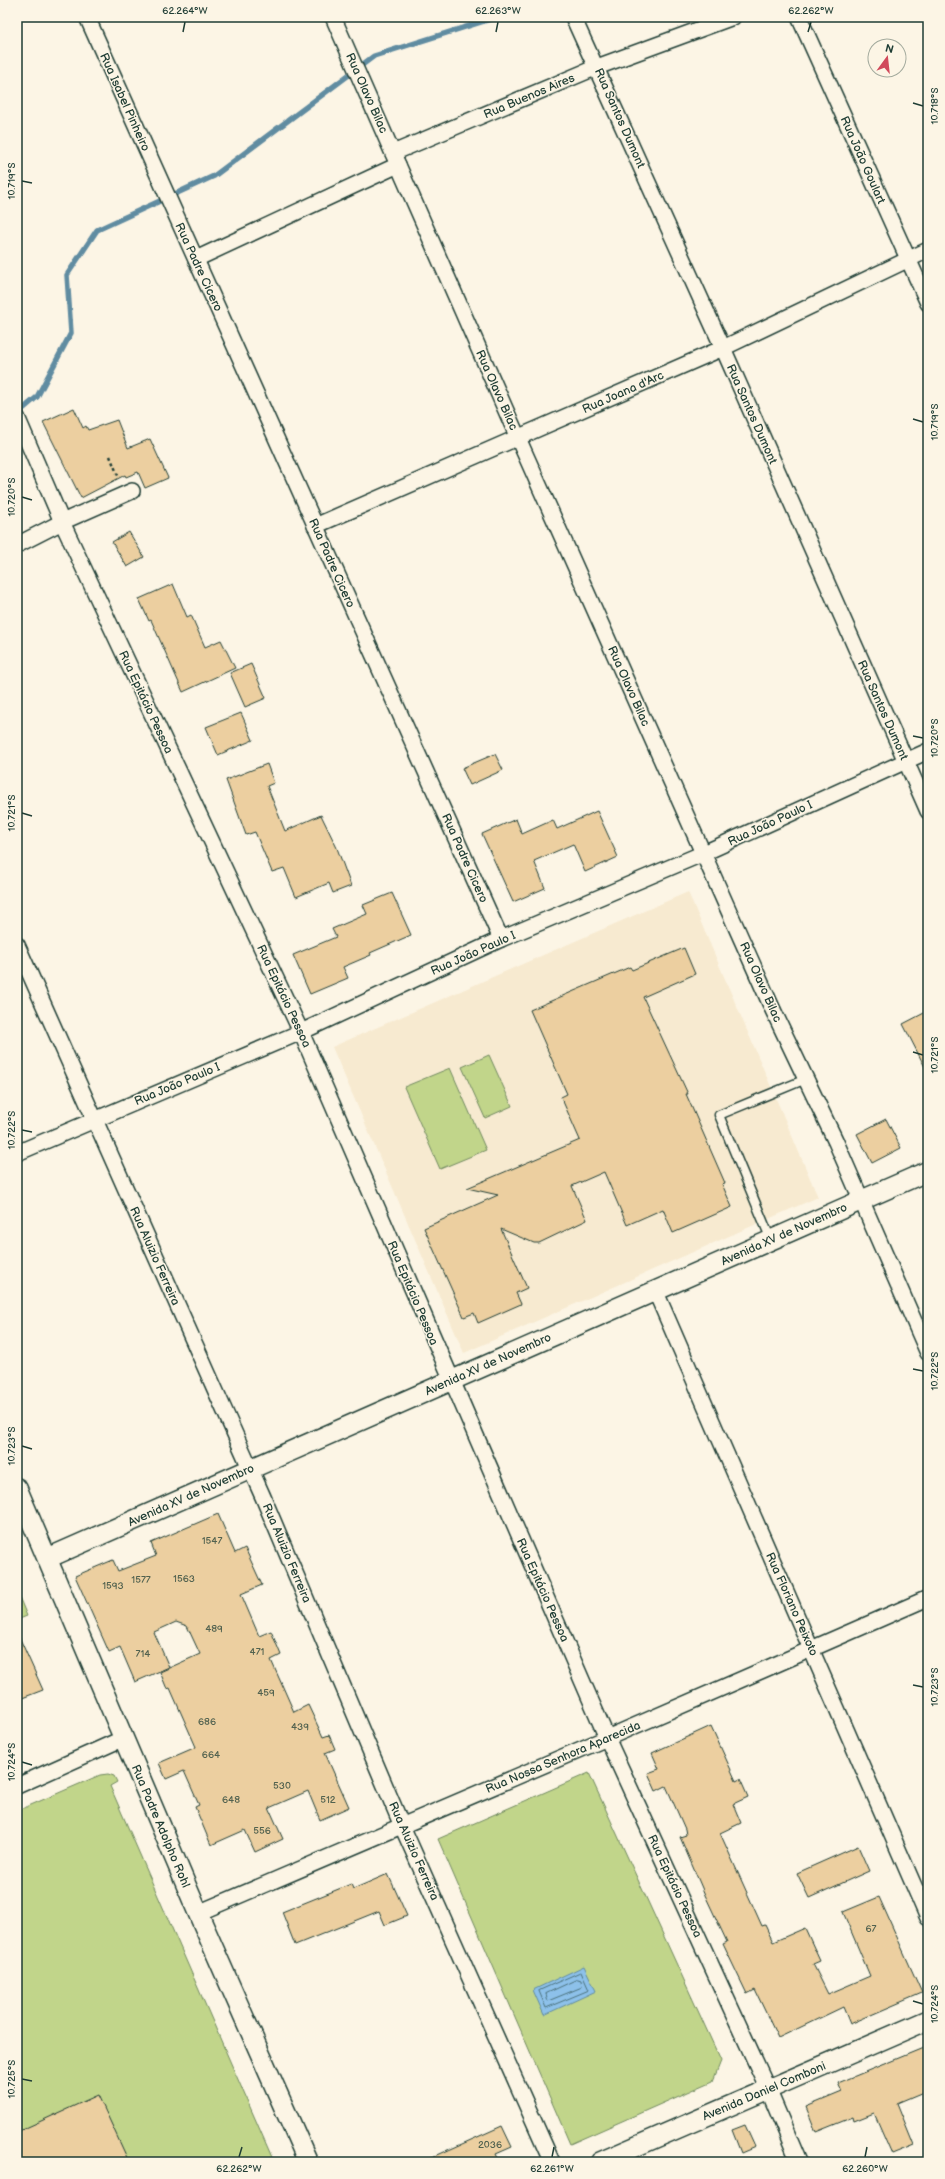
<svg xmlns="http://www.w3.org/2000/svg" width="945" height="2179" viewBox="0 0 945 2179" font-family="'Balsamiq Sans',sans-serif">
<rect width="100%" height="100%" fill="#fcf5e5"/>
<filter id="ink" filterUnits="userSpaceOnUse"><feTurbulence type="fractalNoise" baseFrequency=".025" numOctaves="2"/><feDisplacementMap in="SourceGraphic" scale="8" xChannelSelector="R" yChannelSelector="G"/><feConvolveMatrix kernelMatrix="1 2 1 2 8 2 1 2 1" color-interpolation-filters="sRGB"/></filter>
<g filter="url(#ink)">
<!-- built -->
<polygon fill="#f7ead0" points="688,892 818,1197 464,1353 332,1047"/>
<!-- green -->
<g fill="#c1d58a" stroke="#70895f">
<polygon points="489,1055 512,1106 485,1118 462,1067"/>
<polygon points="450,1068 486,1150 440,1169 404,1087"/>
<polygon points="17,1592 27,1616 17,1620"/>
<polygon points="589,1773 721,2061 713,2081 570,2144 438,1839"/>
<polygon points="108,1774 114,1776 117,1782 110,1786 274,2162 17,2162 17,1811 100,1775"/>
</g>
<!-- water -->
<polygon fill="#8dc1ea" stroke="#618ca1" points="584,1966 596,1991 544,2015 533,1990"/>
<g fill="none" stroke-linecap="round" stroke-linejoin="round">
<!-- shore -->
<g stroke="#4b727d" stroke-width="1">
<polygon points="581,1972 589,1990 546,2008 539,1991"/>
<polygon points="578,1979 581,1980 582,1987 548,2001 546,1994"/>
</g>
<!-- stream -->
<polyline stroke="#618ca1" stroke-width="5.5" points="17,414 37,397 71,333 67,275 97,230 214,176 374,56 497,17"/>
</g>
<!-- building -->
<g fill="#eccfa0" stroke="#1f3d34">
<polygon points="74,408 83,428 86,426 88,430 117,420 128,448 150,439 168,478 145,488 138,472 126,477 125,475 81,498 43,422"/>
<polygon points="129,532 144,557 127,567 112,542"/>
<polygon points="173,584 187,617 191,615 205,647 221,640 235,668 183,692 151,620 149,621 139,599"/>
<polygon points="251,664 266,698 245,707 230,673"/>
<polygon points="241,713 253,740 218,755 206,727"/>
<polygon points="495,754 503,770 470,785 462,768"/>
<polygon points="267,764 274,783 267,786 285,831 321,815 337,848 351,886 333,893 329,883 296,897 284,868 272,872 255,832 246,835 226,780"/>
<polygon points="597,811 618,857 585,872 573,844 534,861 545,888 513,902 482,834 516,819 522,834 553,820 557,829"/>
<polygon points="392,893 411,935 370,953 371,955 343,967 348,978 310,994 293,955 336,937 332,929 367,914 363,905"/>
<polygon points="684,948 695,974 643,997 688,1094 686,1094 725,1183 722,1184 732,1207 673,1233 663,1209 627,1225 604,1172 572,1186 587,1220 539,1243 534,1243 501,1229 527,1288 516,1293 521,1304 478,1323 474,1313 464,1317 424,1228 498,1195 467,1188 580,1140 561,1097 567,1094 530,1010 630,967 632,970"/>
<polygon points="928,1011 928,1073 903,1024"/>
<polygon points="886,1119 901,1148 872,1163 857,1134"/>
<polygon points="218,1514 235,1553 245,1548 262,1585 241,1594 259,1636 271,1631 281,1655 271,1660 294,1712 308,1705 323,1737 329,1735 335,1749 325,1753 349,1807 320,1820 308,1791 269,1808 283,1839 255,1852 245,1830 211,1845 195,1807 199,1805 184,1771 166,1779 159,1763 196,1747 170,1688 167,1689 160,1672 200,1654 187,1626 176,1622 154,1632 169,1667 135,1682 120,1647 109,1652 75,1576 113,1560 118,1571 156,1556 151,1543"/>
<polygon points="17,1632 43,1690 17,1700"/>
<polygon points="711,1726 736,1781 740,1779 748,1797 733,1804 741,1823 720,1833 762,1926 765,1925 773,1942 805,1928 820,1961 813,1964 828,1994 870,1976 843,1912 879,1897 922,1993 850,2024 843,2007 778,2038 755,1990 747,1994 723,1944 727,1942 705,1895 680,1837 686,1835 685,1829 666,1786 656,1791 648,1773 659,1769 652,1753"/>
<polygon points="858,1846 869,1871 809,1898 797,1873"/>
<polygon points="388,1874 407,1916 385,1925 379,1911 295,1945 282,1912 351,1884 353,1889"/>
<polygon points="928,2046 928,2090 897,2103 914,2145 892,2154 874,2113 854,2121 853,2117 816,2132 806,2107 842,2092 838,2083"/>
<polygon points="98,2095 129,2162 17,2162 17,2132"/>
<polygon points="745,2125 755,2147 741,2153 732,2130"/>
<polygon points="502,2126 512,2147 496,2154 500,2162 422,2162"/>
</g>
<g fill="none" stroke-linecap="round" stroke-linejoin="round">
<defs>
<polyline id="service" points="771,1240 719,1115 806,1079"/>
<g id="minor">
<polyline points="87,17 501,939"/>
<polyline points="333,17 518,438 773,1010 836,1142 928,1353"/>
<polyline points="573,17 723,348 928,811"/>
<polyline points="799,17 928,303"/>
<polyline points="393,153 597,67 733,17"/>
<polyline points="196,259 398,165"/>
<polyline points="17,417 62,522 301,1032 607,1738 768,2089 799,2162"/>
<polyline points="315,526 723,348 928,250"/>
<polyline points="17,545 62,522 132,491"/>
<polyline points="17,945 263,1497 402,1826 552,2162"/>
<polyline points="17,1153 301,1032 501,939 704,853 928,751"/>
<polyline points="655,1290 928,1918"/>
<polyline points="17,1786 124,1738"/>
<polyline points="198,1913 607,1738 928,1598"/>
</g>
<g id="tertiary">
<polyline points="17,1488 198,1913 308,2162"/>
<polyline points="48,1558 928,1171"/>
<polyline points="600,2162 928,2020"/>
</g>
</defs>
<!-- service casing -->
<use href="#service" stroke="#1f3d34" stroke-width="11"/>
<!-- minor casing -->
<use href="#minor" stroke="#1f3d34" stroke-width="18"/>
<!-- tertiary casing -->
<use href="#tertiary" stroke="#1f3d34" stroke-width="22"/>
<!-- path -->
<polyline stroke="#1f3d34" stroke-width="2.5" stroke-dasharray="3 3" stroke-linecap="butt" points="110,456 119,478"/>
<!-- service -->
<use href="#service" stroke="#fcf5e5" stroke-width="8"/>
<!-- minor -->
<use href="#minor" stroke="#fcf5e5" stroke-width="15"/>
<!-- tertiary -->
<use href="#tertiary" stroke="#fcf5e5" stroke-width="19"/>
</g>
</g>
<!-- ticks -->
<path fill="none" stroke="#1f3d34" stroke-width="1.5" d="M183 32 185 22M496 32 498 22M808 32 811 22M913 103 923 106M22 181 32 183M913 419 923 422M22 497 32 500M913 736 923 738M22 813 32 816M913 1052 923 1055M22 1130 32 1132M913 1369 923 1371M22 1446 32 1449M913 1685 923 1687M22 1762 32 1765M913 2001 923 2004M22 2079 32 2081M239 2157 242 2147M552 2157 554 2147M865 2157 867 2147"/>
<g text-anchor="middle" stroke-width="3" stroke-linejoin="round" paint-order="stroke">
<!-- number labels -->
<g font-size="10" fill="#52624f">
<text x="212" y="1544">1547</text>
<text x="184" y="1582">1563</text>
<text x="141" y="1583">1577</text>
<text x="113" y="1589">1593</text>
<text x="214" y="1632">489</text>
<text x="257" y="1655">471</text>
<text x="143" y="1657">714</text>
<text x="266" y="1696">459</text>
<text x="207" y="1725">686</text>
<text x="300" y="1730">439</text>
<text x="211" y="1758">664</text>
<text x="282" y="1789">530</text>
<text x="231" y="1803">648</text>
<text x="328" y="1803">512</text>
<text x="262" y="1834">556</text>
<text x="871" y="1932">67</text>
<text x="490" y="2148">2036</text>
</g>
<!-- street labels -->
<g font-size="12" fill="#1f3d34" stroke="#fcf5e5">
<text transform="translate(367 93) rotate(66)" y="4">Rua Olavo Bilac</text>
<text transform="translate(529 96) rotate(-23)" y="4">Rua Buenos Aires</text>
<text transform="translate(125 102) rotate(66)" y="4">Rua Isabel Pinheiro</text>
<text transform="translate(620 118) rotate(66)" y="4">Rua Santos Dumont</text>
<text transform="translate(863 160) rotate(66)" y="4">Rua João Goulart</text>
<text transform="translate(199 267) rotate(65)" y="4">Rua Padre Cicero</text>
<text transform="translate(497 390) rotate(66)" y="4">Rua Olavo Bilac</text>
<text transform="translate(623 392) rotate(-24)" y="4">Rua Joana d'Arc</text>
<text transform="translate(752 414) rotate(66)" y="4">Rua Santos Dumont</text>
<text transform="translate(332 563) rotate(66)" y="4">Rua Padre Cicero</text>
<text transform="translate(629 686) rotate(66)" y="4">Rua Olavo Bilac</text>
<text transform="translate(146 702) rotate(65)" y="4">Rua Epitácio Pessoa</text>
<text transform="translate(883 710) rotate(66)" y="4">Rua Santos Dumont</text>
<text transform="translate(770 823) rotate(-25)" y="4">Rua João Paulo I</text>
<text transform="translate(465 858) rotate(66)" y="4">Rua Padre Cicero</text>
<text transform="translate(473 953) rotate(-24)" y="4">Rua João Paulo I</text>
<text transform="translate(761 982) rotate(66)" y="4">Rua Olavo Bilac</text>
<text transform="translate(284 996) rotate(65)" y="4">Rua Epitácio Pessoa</text>
<text transform="translate(177 1084) rotate(-23)" y="4">Rua João Paulo I</text>
<text transform="translate(784 1234) rotate(-24)" y="4">Avenida XV de Novembro</text>
<text transform="translate(155 1256) rotate(66)" y="4">Rua Aluizio Ferreira</text>
<text transform="translate(413 1293) rotate(67)" y="4">Rua Epitácio Pessoa</text>
<text transform="translate(488 1364) rotate(-24)" y="4">Avenida XV de Novembro</text>
<text transform="translate(191 1495) rotate(-24)" y="4">Avenida XV de Novembro</text>
<text transform="translate(287 1553) rotate(67)" y="4">Rua Aluizio Ferreira</text>
<text transform="translate(543 1590) rotate(66)" y="4">Rua Epitácio Pessoa</text>
<text transform="translate(792 1604) rotate(66)" y="4">Rua Floriano Peixoto</text>
<text transform="translate(563 1757) rotate(-23)" y="4">Rua Nossa Senhora Aparecida</text>
<text transform="translate(161 1826) rotate(67)" y="4">Rua Padre Adolpho Rohl</text>
<text transform="translate(414 1851) rotate(66)" y="4">Rua Aluizio Ferreira</text>
<text transform="translate(675 1886) rotate(65)" y="4">Rua Epitácio Pessoa</text>
<text transform="translate(764 2091) rotate(-23)" y="4">Avenida Daniel Comboni</text>
</g>
</g>
<!-- margin -->
<rect width="945" height="2179" fill="none" stroke="#fcf5e5" stroke-width="44"/>
<!-- north arrow -->
<g transform="translate(887 58) rotate(15)"><circle r="19" fill="#fcf5e5" stroke="#a4ab9e"/>
<path d="M0-3L7 15L0 10L-7 15Z" fill="#d1495b"/>
<text y="-6" font-size="11" font-weight="bold" text-anchor="middle" fill="#1f3d34">N</text>
</g>
<rect x="22" y="22" width="901" height="2135" fill="none" stroke="#1f3d34" stroke-width="1.5"/>
<g font-size="10" text-anchor="middle" fill="#1f3d34">
<text x="185" y="14">62.264°W</text>
<text x="498" y="14">62.263°W</text>
<text x="811" y="14">62.262°W</text>
<text transform="translate(934 106) rotate(-90)" y="4">10.718°S</text>
<text transform="translate(11 181) rotate(-90)" y="4">10.719°S</text>
<text transform="translate(934 422) rotate(-90)" y="4">10.719°S</text>
<text transform="translate(11 497) rotate(-90)" y="4">10.720°S</text>
<text transform="translate(934 738) rotate(-90)" y="4">10.720°S</text>
<text transform="translate(11 813) rotate(-90)" y="4">10.721°S</text>
<text transform="translate(934 1055) rotate(-90)" y="4">10.721°S</text>
<text transform="translate(11 1130) rotate(-90)" y="4">10.722°S</text>
<text transform="translate(934 1371) rotate(-90)" y="4">10.722°S</text>
<text transform="translate(11 1446) rotate(-90)" y="4">10.723°S</text>
<text transform="translate(934 1687) rotate(-90)" y="4">10.723°S</text>
<text transform="translate(11 1762) rotate(-90)" y="4">10.724°S</text>
<text transform="translate(934 2004) rotate(-90)" y="4">10.724°S</text>
<text transform="translate(11 2079) rotate(-90)" y="4">10.725°S</text>
<text x="239" y="2172">62.262°W</text>
<text x="552" y="2172">62.261°W</text>
<text x="865" y="2172">62.260°W</text>
</g>
</svg>
